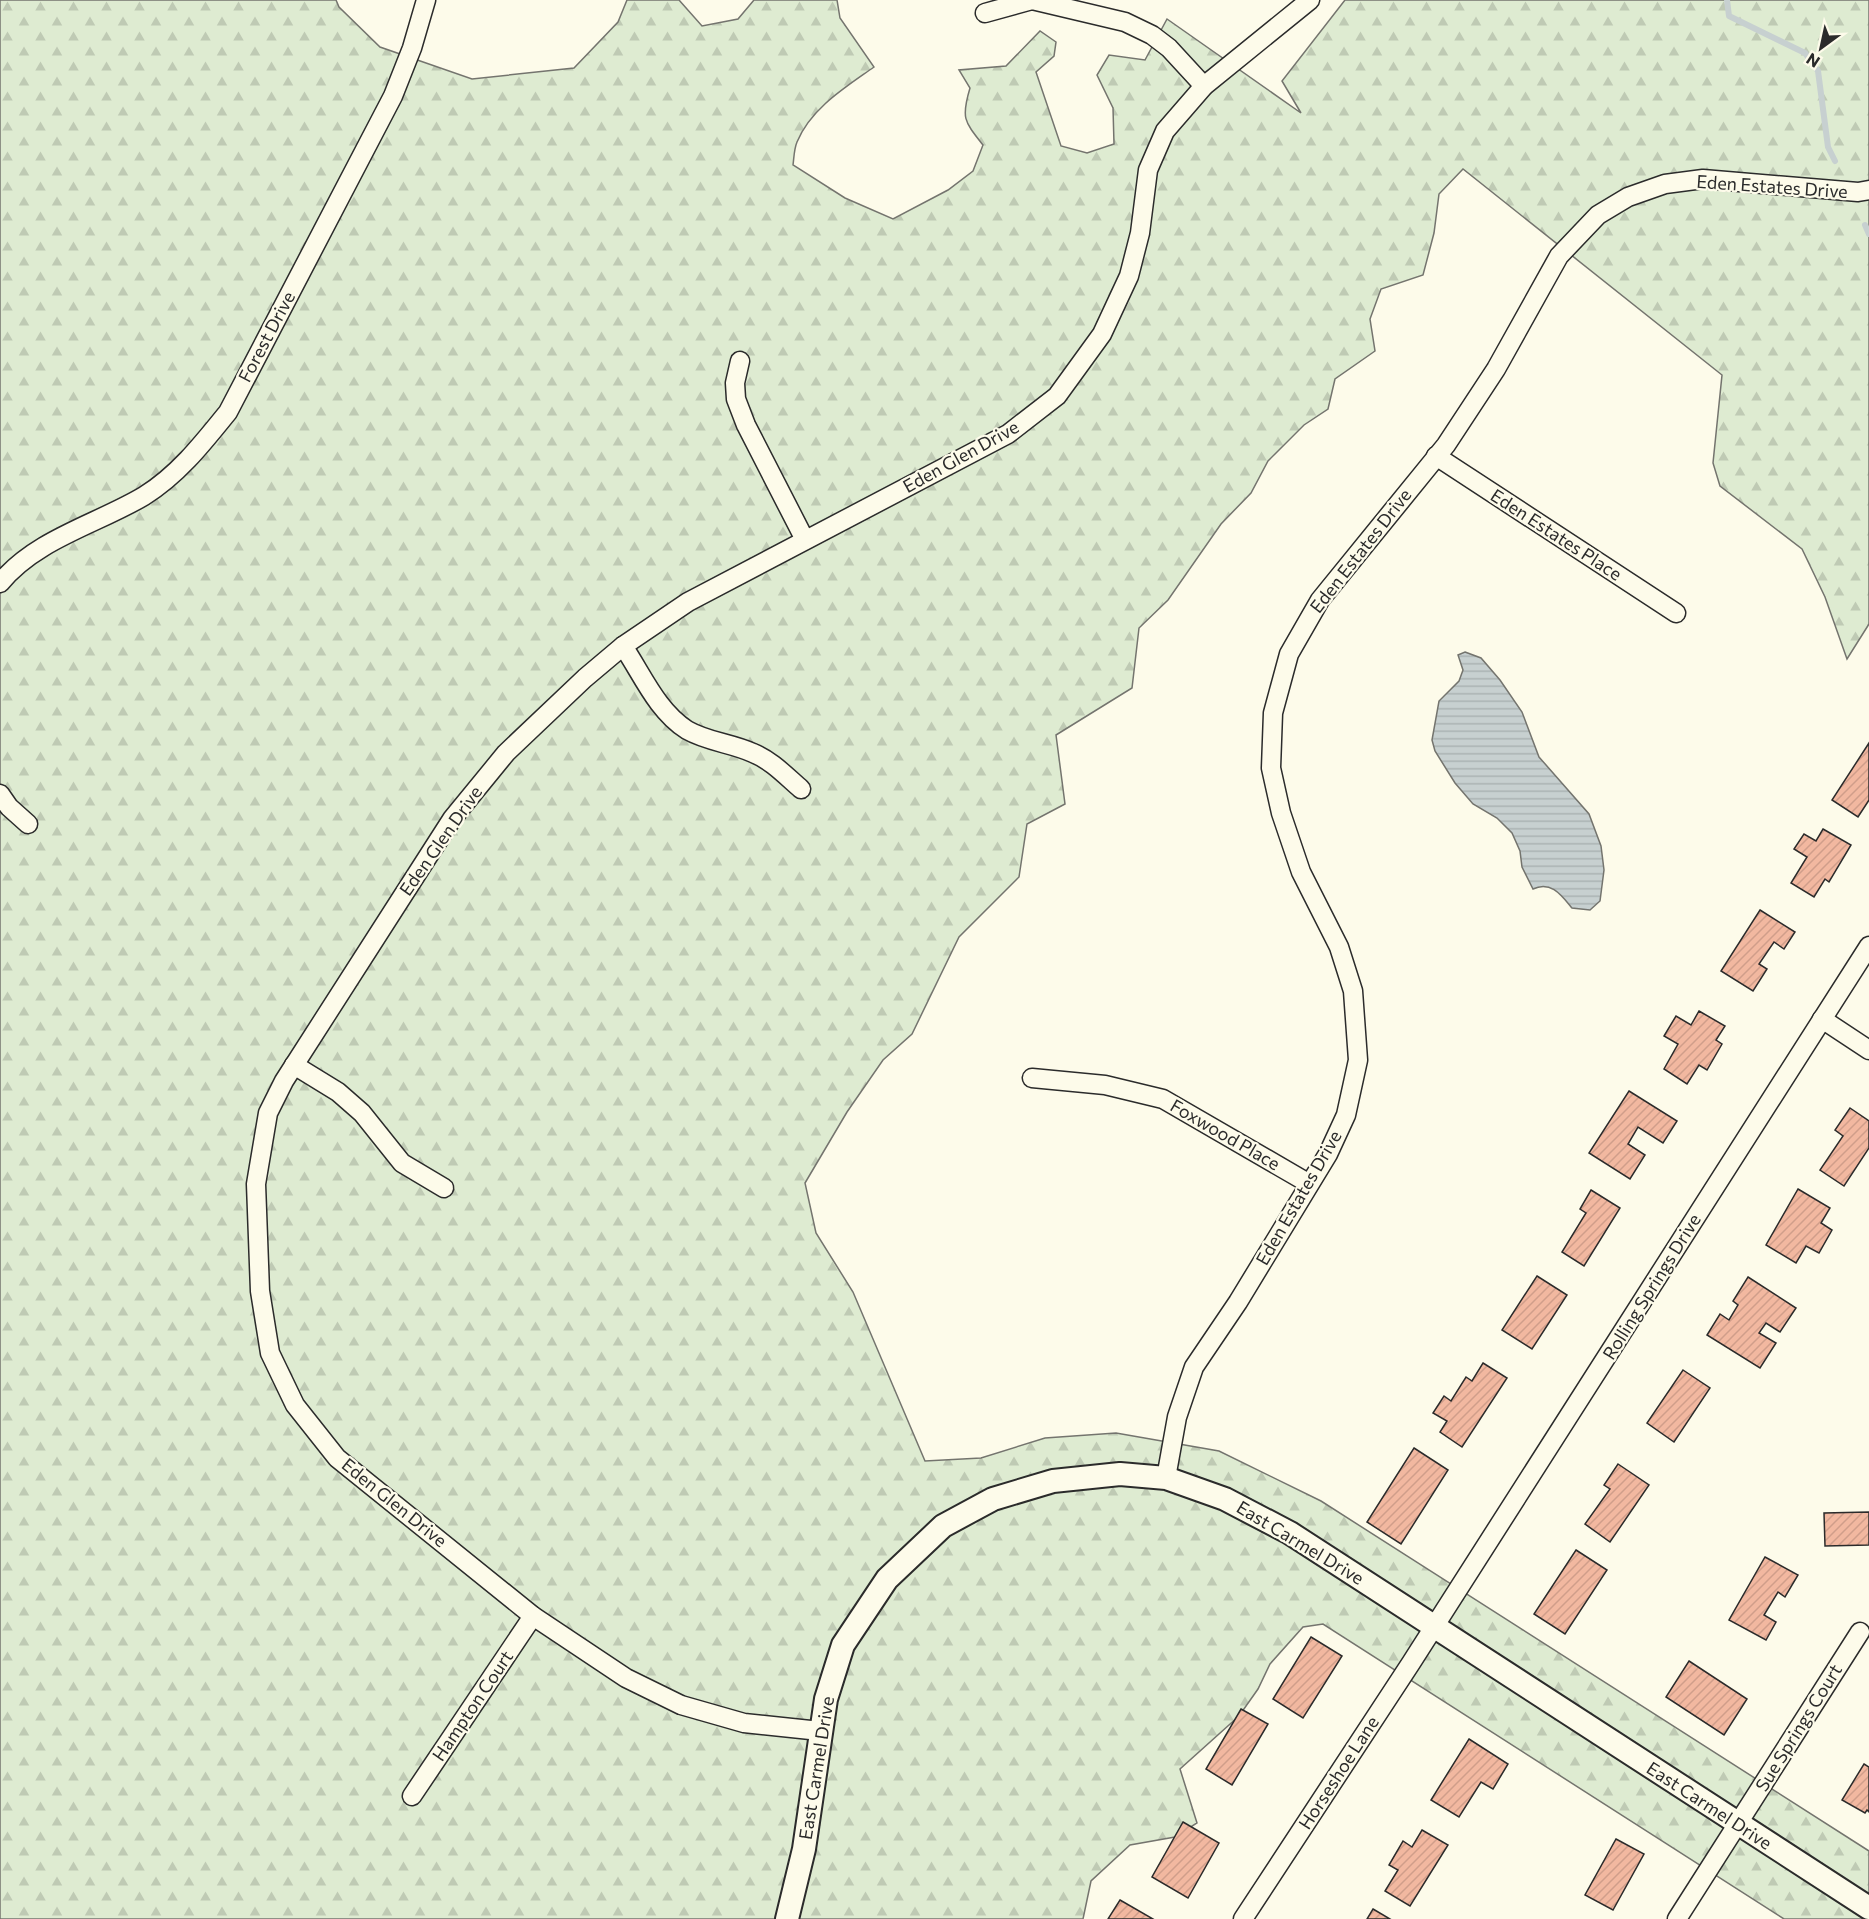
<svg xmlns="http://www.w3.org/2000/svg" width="1869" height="1919" viewBox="0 0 1869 1919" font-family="Commissioner,sans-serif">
<defs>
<pattern id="forest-firs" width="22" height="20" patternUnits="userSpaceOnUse" patternTransform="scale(1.5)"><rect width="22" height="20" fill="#deebd1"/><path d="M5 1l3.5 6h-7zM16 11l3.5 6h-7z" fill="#bfcab4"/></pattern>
<pattern id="water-rules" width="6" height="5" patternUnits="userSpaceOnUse" patternTransform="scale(1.5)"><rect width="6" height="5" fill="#c7d0d0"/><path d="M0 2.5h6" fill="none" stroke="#abb3b3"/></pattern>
<pattern id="building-hatch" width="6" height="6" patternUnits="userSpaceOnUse" patternTransform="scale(1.5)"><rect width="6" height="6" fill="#f2b8a0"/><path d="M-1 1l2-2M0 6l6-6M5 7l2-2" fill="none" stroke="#d09e8a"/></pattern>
</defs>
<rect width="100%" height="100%" fill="#fdfbea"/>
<!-- forest -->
<path fill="url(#forest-firs)" stroke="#74746e" stroke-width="1.5" d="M0 0H336L339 7 380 47 472 79 574 68 618 22 627 0H679L702 26 738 19 754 0H837L840 18 874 67C846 87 811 108 797 142 794 149 794 158 793 165L845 198 893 219 948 190 973 171 983 145C964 121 961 118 970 88L959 70 1006 66 1040 31 1056 42 1054 56 1036 72 1061 146 1087 153 1114 144 1113 108 1097 75 1109 55 1145 60 1167 19 1301 113 1282 81 1345 0H1869V624L1847 659 1825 597 1802 549 1720 486 1713 463 1722 375 1463 169 1439 194 1434 233 1423 275 1381 289 1370 319 1375 351 1335 379 1328 409 1304 425 1268 461 1251 493 1221 524 1168 600 1139 628 1132 688 1056 735 1065 804 1027 824 1019 877 959 937 912 1034 883 1060 847 1112 805 1183 816 1233 853 1292 925 1461 981 1458 1045 1438 1116 1433 1219 1451 1321 1501 1869 1851V1919H1784L1323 1624 1303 1627 1270 1664 1258 1689 1239 1716 1180 1769 1197 1823 1175 1837 1130 1845 1091 1881 1083 1919H0Z"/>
<!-- water -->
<path fill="url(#water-rules)" stroke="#74746e" stroke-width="1.5" d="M1465 652 1481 658 1500 680 1522 712 1539 757 1589 814 1601 846 1604 870 1600 901 1590 910 1572 908C1562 896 1551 880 1533 889L1522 867 1520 851 1512 833 1497 818 1473 804 1455 783 1435 751 1432 740 1439 701 1459 681 1463 670 1458 655Z"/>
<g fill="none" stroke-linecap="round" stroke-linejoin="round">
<!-- stream -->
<g stroke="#c7d0d0" stroke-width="6">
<polyline points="1727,0 1729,16 1805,53 1818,71 1828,147 1835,161"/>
<polyline points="1865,225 1869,234"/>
</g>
</g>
<!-- building -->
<g fill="url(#building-hatch)" stroke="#2b2b2b" stroke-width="1.5">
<polygon points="1869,743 1869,800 1858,817 1832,800"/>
<polygon points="1823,829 1851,845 1829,882 1825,879 1814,897 1791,883 1807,857 1794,849 1804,834 1816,841"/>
<polygon points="1760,910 1795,932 1784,949 1774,942 1759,964 1767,969 1753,991 1721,971"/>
<polygon points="1699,1011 1725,1026 1716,1040 1722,1044 1707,1070 1699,1065 1687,1084 1664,1069 1678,1044 1664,1036 1676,1016 1691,1025"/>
<polygon points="1629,1091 1677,1121 1663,1143 1638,1127 1628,1144 1645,1155 1630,1179 1589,1153"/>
<polygon points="1850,1108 1869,1121 1869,1148 1844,1186 1820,1170 1843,1136 1835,1130"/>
<polygon points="1798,1189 1830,1208 1821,1223 1832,1230 1819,1253 1806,1246 1796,1263 1766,1245"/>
<polygon points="1591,1190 1620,1208 1584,1266 1562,1252 1586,1213 1580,1209"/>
<polygon points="1537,1276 1567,1295 1532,1349 1502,1330"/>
<polygon points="1748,1277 1796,1308 1780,1332 1766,1323 1759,1333 1776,1343 1760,1368 1707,1335 1720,1314 1729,1320 1738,1305 1733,1301"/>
<polygon points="1483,1363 1507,1378 1462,1447 1440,1432 1447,1421 1433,1413 1444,1396 1451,1401 1466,1377 1472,1381"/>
<polygon points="1683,1370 1710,1388 1674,1442 1647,1423"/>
<polygon points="1414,1448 1448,1470 1401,1544 1367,1522"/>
<polygon points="1618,1464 1649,1485 1610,1542 1585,1524 1610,1489 1604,1485"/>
<polygon points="1869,1512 1869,1545 1825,1546 1824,1513"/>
<polygon points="1576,1550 1607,1570 1565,1634 1534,1614"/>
<polygon points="1765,1557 1798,1575 1785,1597 1778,1592 1764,1615 1776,1622 1766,1640 1729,1620"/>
<polygon points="1311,1637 1342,1656 1303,1718 1273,1699"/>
<polygon points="1689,1661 1747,1699 1724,1735 1666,1697"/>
<polygon points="1241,1709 1268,1724 1232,1785 1206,1769"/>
<polygon points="1469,1739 1508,1764 1493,1789 1481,1782 1459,1817 1431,1800"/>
<polygon points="1864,1764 1869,1767 1869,1812 1867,1810 1865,1813 1842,1800"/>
<polygon points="1183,1822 1219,1843 1188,1898 1152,1877"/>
<polygon points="1422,1830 1448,1845 1410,1906 1385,1891 1398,1870 1389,1865 1403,1841 1412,1847"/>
<polygon points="1616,1839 1644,1854 1613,1910 1585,1895"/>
<polygon points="1120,1900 1153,1919 1108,1919"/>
<polygon points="1373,1909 1390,1919 1367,1919"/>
</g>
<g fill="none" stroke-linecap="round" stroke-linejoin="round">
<defs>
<g id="minor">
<polyline points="985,13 1032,0 1125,22 1152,35 1169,48 1204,86"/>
<polyline points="740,361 735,383 736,399 746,425 805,540"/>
<polyline points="1436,456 1676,613"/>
<path d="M0 583C36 539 97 524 144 496 178 475 203 443 228 412L393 96 412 48 426 0"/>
<path d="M623 646C642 674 657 711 687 730 708 742 731 743 753 753 771 760 786 776 801 789"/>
<polyline points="0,794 9,807 28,824"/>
<polyline points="1822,1019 1869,1050"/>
<polyline points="294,1065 338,1092 362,1113 402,1163 444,1188"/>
<polyline points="1032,1078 1105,1085 1163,1099 1308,1183"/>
<polyline points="1166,1478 1177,1417 1194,1367 1238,1302 1328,1154 1346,1115 1358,1060 1353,991 1339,947 1301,872 1281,813 1271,768 1273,713 1289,654 1320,600 1446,445 1496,369 1559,256 1598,215 1628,197 1665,184 1703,179 1858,192 1869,190"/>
<polyline points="820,1731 744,1723 681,1705 626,1678 533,1616 337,1458 295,1405 270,1353 260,1291 256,1184 268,1113 284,1081 452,819 506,753 585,678 623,646 688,602 1008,434 1057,396 1102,334 1129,276 1140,233 1148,170 1165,131 1204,86 1310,0"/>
<polyline points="412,1796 533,1616"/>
<polyline points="1243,1919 1411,1663 1869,946"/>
<polyline points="1677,1919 1860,1632"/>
</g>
<polyline id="tertiary" points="787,1919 804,1849 826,1699 843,1645 887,1579 943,1526 993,1499 1053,1481 1120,1474 1166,1478 1225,1499 1290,1533 1869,1908"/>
</defs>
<!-- minor casing -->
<use href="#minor" stroke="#2b2b2b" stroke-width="21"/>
<!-- tertiary casing -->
<use href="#tertiary" stroke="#2b2b2b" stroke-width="26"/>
<!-- minor -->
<use href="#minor" stroke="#fdfbea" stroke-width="18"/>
<!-- tertiary -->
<use href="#tertiary" stroke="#fdfbea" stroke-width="22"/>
</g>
<g text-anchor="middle" stroke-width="4.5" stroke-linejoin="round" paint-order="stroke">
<!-- street labels -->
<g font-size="18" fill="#2b2b2b" stroke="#fdfbea">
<text transform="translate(1772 187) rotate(4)" y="6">Eden Estates Drive</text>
<text transform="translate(267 337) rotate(-62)" y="6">Forest Drive</text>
<text transform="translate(961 457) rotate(-29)" y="6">Eden Glen Drive</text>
<text transform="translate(1556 535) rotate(33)" y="6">Eden Estates Place</text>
<text transform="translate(1361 551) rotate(-52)" y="6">Eden Estates Drive</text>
<text transform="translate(441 841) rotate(-55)" y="6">Eden Glen Drive</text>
<text transform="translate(1225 1135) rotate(30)" y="6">Foxwood Place</text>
<text transform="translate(1299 1198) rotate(-60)" y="6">Eden Estates Drive</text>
<text transform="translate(1652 1287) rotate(-58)" y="6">Rolling Springs Drive</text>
<text transform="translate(394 1503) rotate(39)" y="6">Eden Glen Drive</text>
<text transform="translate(1300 1543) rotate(31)" y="6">East Carmel Drive</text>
<text transform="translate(473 1706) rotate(-56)" y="6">Hampton Court</text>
<text transform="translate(1799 1728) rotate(-58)" y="6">Sue Springs Court</text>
<text transform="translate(817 1768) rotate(-81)" y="6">East Carmel Drive</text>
<text transform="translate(1339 1773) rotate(-57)" y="6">Horseshoe Lane</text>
<text transform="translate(1709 1806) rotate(33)" y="6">East Carmel Drive</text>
</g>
</g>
<!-- north arrow -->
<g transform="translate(1821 48) rotate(213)" stroke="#fdfbea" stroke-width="4.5" paint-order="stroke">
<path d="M0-4.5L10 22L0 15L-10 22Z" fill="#2b2b2b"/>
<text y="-9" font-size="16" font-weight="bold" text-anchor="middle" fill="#2b2b2b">N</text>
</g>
</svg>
